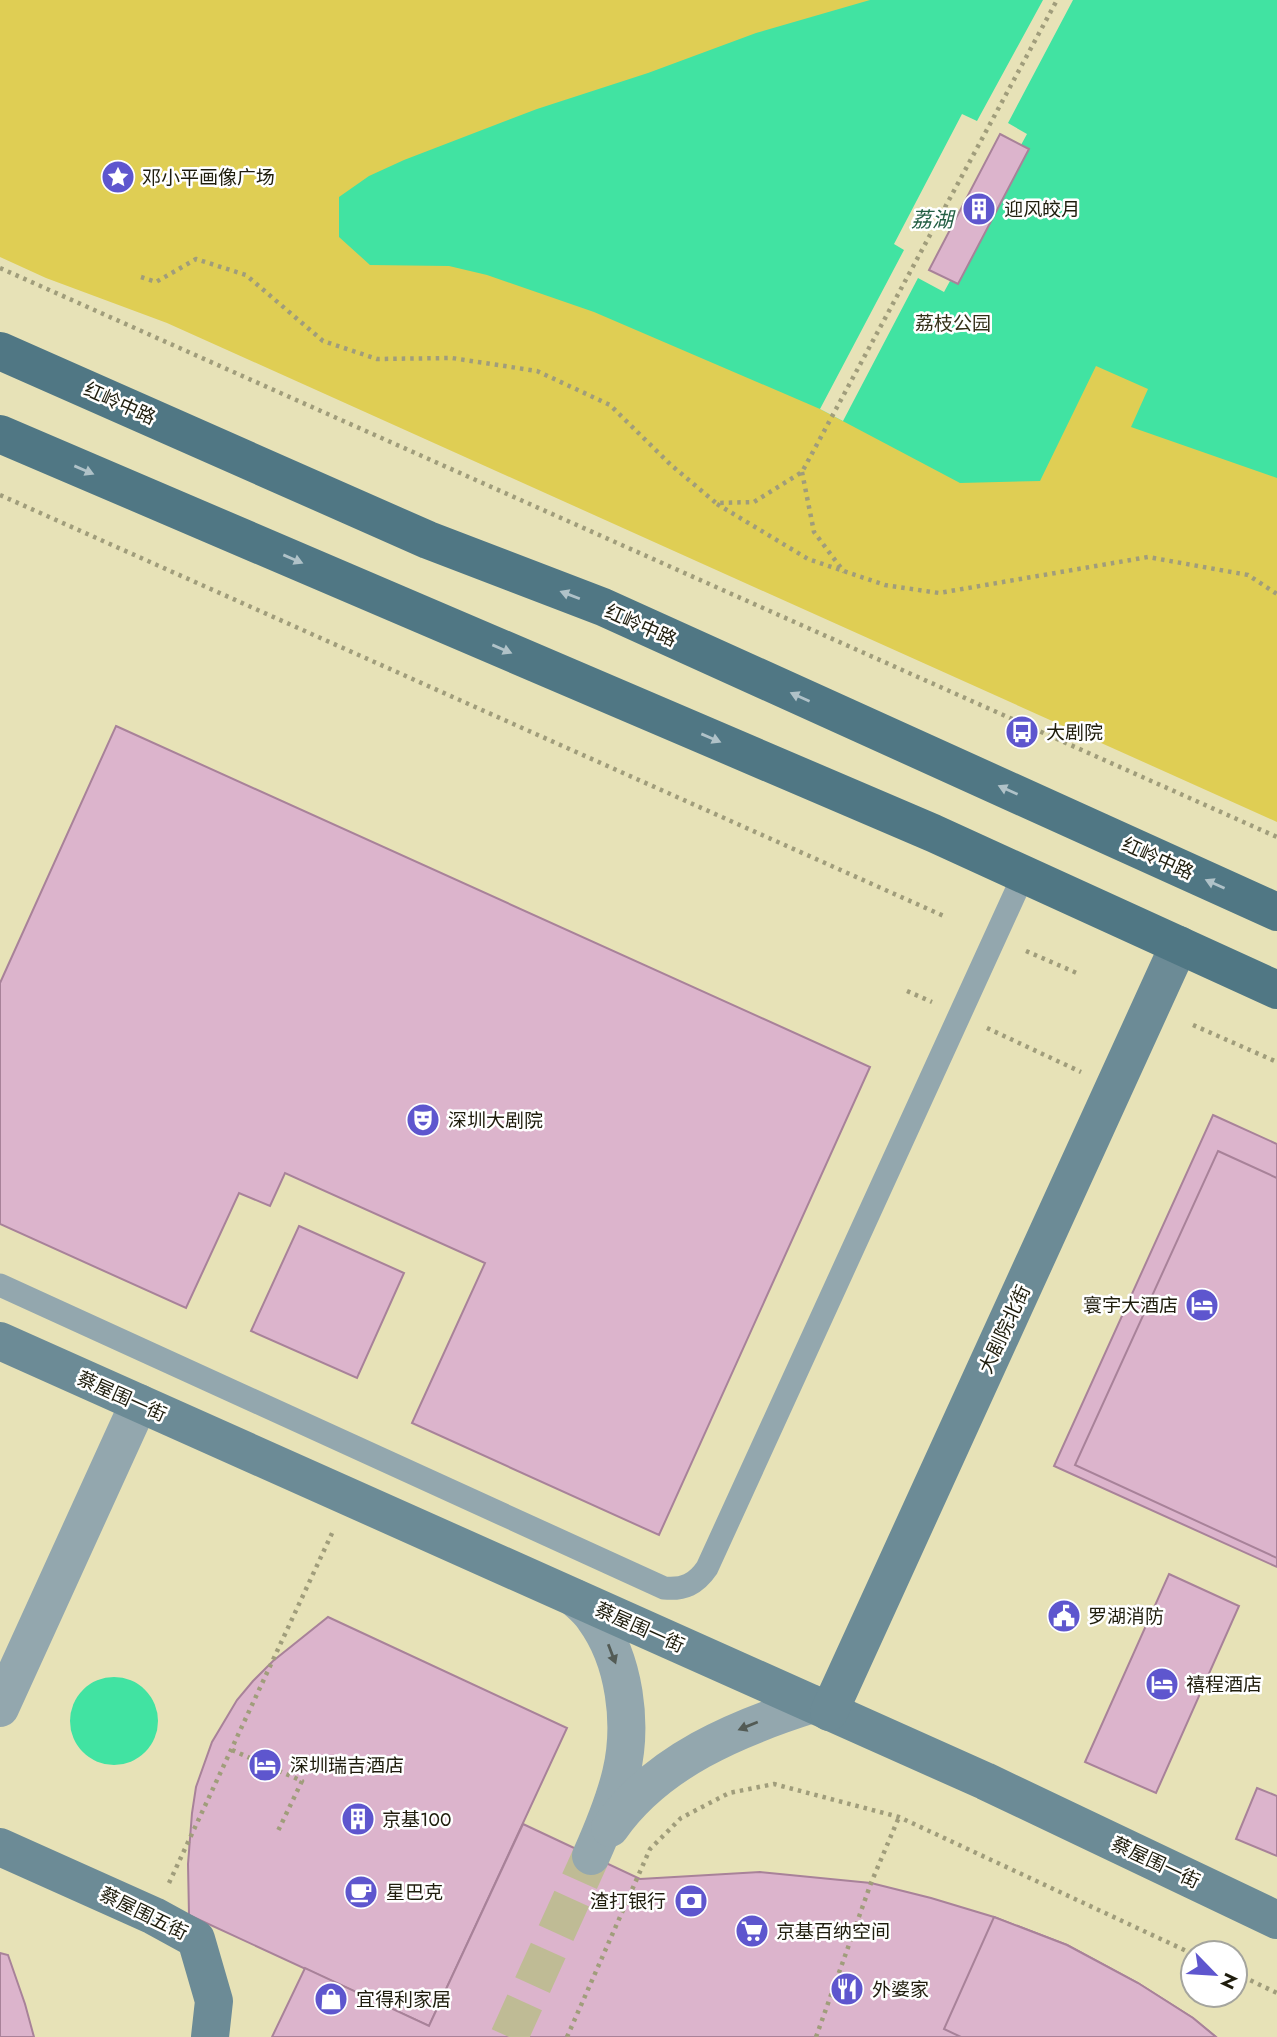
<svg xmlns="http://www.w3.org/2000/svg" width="1277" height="2037" viewBox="0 0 1277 2037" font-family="Jost,'Noto Sans SC',sans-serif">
<rect width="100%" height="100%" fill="#e7e2b7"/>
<!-- green -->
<polygon fill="#dfce54" points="0,0 1277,0 1277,822 167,323 46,278 0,257"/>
<!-- water -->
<g fill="#41e3a2">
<polygon points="870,0 1277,0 1277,478 1131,427 1148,389 1096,366 1040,481 960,483 820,409 594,312 487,275 449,266 370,265 339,237 339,197 369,176 404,160 537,109 648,73 756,33"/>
<circle cx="114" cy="1721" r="44"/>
</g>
<!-- pier -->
<polygon fill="#e7e2b7" points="1043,0 1073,0 1008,123 1027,134 1021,145 1029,149 958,284 950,281 944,292 918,278 843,421 820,409 904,250 894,244 962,114 977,121"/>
<!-- building -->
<g fill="#dcb4cc" stroke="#a88299" stroke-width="2">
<polygon points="1000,134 1029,149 958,284 929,270"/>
<polygon points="116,726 870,1067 659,1535 412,1423 485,1263 285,1173 270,1206 239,1193 186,1308 0,1224 0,983"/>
<polygon points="1213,1115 1277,1144 1277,1567 1054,1466"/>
<polygon points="1218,1151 1277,1178 1277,1558 1075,1465"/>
<polygon points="299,1226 404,1273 357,1378 251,1331"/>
<polygon points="1169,1574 1239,1606 1156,1793 1085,1762"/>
<polygon points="328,1617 567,1728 429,2026 189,1915 188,1864 192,1813 196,1787 212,1742 237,1700 253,1681 273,1661"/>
<polygon points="1257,1788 1277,1796 1277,1856 1236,1839"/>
<polygon points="523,1824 640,1879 760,1872 871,1883 931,1898 994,1917 1067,1945 1138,1983 1193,2018 1216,2037 272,2037 305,1968 429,2026"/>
<polygon points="994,1917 1067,1945 1138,1983 1193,2018 1216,2037 961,2037 944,2029"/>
<polygon points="0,1953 8,1955 25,2004 34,2037 0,2037"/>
</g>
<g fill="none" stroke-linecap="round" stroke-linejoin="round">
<!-- street-tunnel -->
<polyline stroke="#bfbb95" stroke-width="38" stroke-dasharray="38 19" stroke-linecap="butt" points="509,2037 591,1856"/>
<!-- path -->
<g stroke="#a09d7b" stroke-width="4.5" stroke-dasharray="3.5 5" stroke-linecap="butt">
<polyline points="0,268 1277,837"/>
<polyline points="141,277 156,282 196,259 246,275 323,341 377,359 452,358 537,371 610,405 671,465 716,503 754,502 802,472 1057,0"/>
<polyline points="802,472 814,532 844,572"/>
<polyline points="0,495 946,917"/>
<polyline points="717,504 808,559 885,585 939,593 1148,557 1248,575 1277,594"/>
<polyline points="1026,951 1079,974"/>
<polyline points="907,991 932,1002"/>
<polyline points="1193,1025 1277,1062"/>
<polyline points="987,1028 1081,1072"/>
<polyline points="232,1750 302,1781 277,1833"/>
<polyline points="169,1883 334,1529"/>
<polyline points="1235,1973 1277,1993"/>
<polyline points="567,2037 650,1849 681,1818 729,1793 774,1784 899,1817 1193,1954"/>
<polyline points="816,2037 871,1883 899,1817"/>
</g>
<!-- lane -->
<path stroke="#93a7ae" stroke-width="23" d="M0 1285 664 1588C684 1590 696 1584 707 1568L1024 874"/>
<!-- street -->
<g stroke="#93a7ae" stroke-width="38">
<path d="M575 1598C581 1604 589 1610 594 1618 625 1660 633 1724 621 1774 614 1803 603 1829 591 1856"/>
<polyline points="0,1708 139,1403"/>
<path d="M610 1828C657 1761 737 1728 813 1704"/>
</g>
<!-- secondary -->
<g stroke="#6c8b96" stroke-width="38">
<polyline points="0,1341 985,1781 1277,1920"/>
<polyline points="829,1712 1179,945"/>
<polyline points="0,1847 154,1916 196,1939 214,2001 210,2037"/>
</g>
<!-- primary -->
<g stroke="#507784" stroke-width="38">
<polyline points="0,351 428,540 603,607 1277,912"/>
<polyline points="0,434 933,833 1277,990"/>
</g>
</g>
<!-- one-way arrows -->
<defs><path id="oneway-solid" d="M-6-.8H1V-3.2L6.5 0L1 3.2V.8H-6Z" transform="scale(1.75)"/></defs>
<g fill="#b0c2c8">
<use href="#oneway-solid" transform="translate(84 470) rotate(23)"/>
<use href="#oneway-solid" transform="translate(293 559) rotate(23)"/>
<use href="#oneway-solid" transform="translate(570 595) rotate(-159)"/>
<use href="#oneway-solid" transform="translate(502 649) rotate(23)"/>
<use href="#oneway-solid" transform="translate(800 697) rotate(-156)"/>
<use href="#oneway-solid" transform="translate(711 738) rotate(23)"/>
<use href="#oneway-solid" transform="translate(1008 790) rotate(-156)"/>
<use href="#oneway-solid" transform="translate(1215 884) rotate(-156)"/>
</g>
<g fill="#535b55">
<use href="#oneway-solid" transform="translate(612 1654) rotate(69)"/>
<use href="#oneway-solid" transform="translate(748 1726) rotate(158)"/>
</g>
<!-- icons -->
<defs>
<symbol id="sight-disc" viewBox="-11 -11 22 22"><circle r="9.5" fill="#5e56ce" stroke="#fff"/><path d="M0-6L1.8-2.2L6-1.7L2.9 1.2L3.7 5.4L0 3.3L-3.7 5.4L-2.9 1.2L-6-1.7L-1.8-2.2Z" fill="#fff"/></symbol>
<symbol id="building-disc" viewBox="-11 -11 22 22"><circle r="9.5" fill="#5e56ce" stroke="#fff"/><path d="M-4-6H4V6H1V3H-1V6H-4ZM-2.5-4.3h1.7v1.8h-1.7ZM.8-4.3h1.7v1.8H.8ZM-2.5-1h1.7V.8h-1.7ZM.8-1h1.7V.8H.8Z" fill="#fff"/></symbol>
<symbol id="bus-disc" viewBox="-11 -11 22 22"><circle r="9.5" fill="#5e56ce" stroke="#fff"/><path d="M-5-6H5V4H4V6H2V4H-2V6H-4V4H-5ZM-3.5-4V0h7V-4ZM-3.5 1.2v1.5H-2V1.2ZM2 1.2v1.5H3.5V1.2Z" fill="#fff"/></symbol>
<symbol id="theatre-disc" viewBox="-11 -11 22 22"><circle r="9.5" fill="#5e56ce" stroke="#fff"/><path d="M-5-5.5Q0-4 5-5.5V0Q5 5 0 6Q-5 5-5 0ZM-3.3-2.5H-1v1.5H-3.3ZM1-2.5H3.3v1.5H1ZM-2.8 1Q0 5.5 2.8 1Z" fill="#fff"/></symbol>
<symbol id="hotel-disc" viewBox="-11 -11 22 22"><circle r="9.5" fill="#5e56ce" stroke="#fff"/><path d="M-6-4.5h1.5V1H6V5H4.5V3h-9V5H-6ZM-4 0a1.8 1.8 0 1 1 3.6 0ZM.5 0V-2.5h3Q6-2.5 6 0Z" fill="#fff"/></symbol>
<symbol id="civic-disc" viewBox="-11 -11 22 22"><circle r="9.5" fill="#5e56ce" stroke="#fff"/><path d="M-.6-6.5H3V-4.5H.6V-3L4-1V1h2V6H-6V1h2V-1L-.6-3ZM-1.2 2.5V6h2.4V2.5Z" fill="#fff"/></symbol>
<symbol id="cafe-disc" viewBox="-11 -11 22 22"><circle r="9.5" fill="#5e56ce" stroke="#fff"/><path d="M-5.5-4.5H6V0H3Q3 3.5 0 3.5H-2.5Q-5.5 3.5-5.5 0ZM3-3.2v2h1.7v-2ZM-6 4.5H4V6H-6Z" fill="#fff"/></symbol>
<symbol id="bank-disc" viewBox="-11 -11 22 22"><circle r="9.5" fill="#5e56ce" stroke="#fff"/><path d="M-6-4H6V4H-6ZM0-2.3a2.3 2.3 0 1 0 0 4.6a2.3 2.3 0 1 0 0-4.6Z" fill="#fff"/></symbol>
<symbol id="supermarket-disc" viewBox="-11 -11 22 22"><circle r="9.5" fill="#5e56ce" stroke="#fff"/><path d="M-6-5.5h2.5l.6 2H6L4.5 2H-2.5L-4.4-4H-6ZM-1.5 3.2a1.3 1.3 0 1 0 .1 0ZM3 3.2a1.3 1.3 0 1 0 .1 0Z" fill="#fff"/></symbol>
<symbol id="restaurant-disc" viewBox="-11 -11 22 22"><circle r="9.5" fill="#5e56ce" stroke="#fff"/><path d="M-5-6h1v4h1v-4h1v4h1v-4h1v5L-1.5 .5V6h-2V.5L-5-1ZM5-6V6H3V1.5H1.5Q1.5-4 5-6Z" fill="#fff"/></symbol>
<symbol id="shop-disc" viewBox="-11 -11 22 22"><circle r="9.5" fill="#5e56ce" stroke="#fff"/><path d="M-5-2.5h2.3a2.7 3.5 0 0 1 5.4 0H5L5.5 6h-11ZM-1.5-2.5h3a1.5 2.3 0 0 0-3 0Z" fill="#fff"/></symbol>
</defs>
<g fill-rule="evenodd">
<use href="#sight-disc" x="99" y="158" width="38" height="38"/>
<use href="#building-disc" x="960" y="190" width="38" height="38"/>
<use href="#bus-disc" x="1003" y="713" width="38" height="38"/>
<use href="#theatre-disc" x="404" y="1101" width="38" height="38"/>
<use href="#hotel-disc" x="1183" y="1286" width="38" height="38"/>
<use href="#civic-disc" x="1045" y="1597" width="38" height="38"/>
<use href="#hotel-disc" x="1143" y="1665" width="38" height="38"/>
<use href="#hotel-disc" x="246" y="1746" width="38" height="38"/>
<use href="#building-disc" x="339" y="1800" width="38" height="38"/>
<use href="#cafe-disc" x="342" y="1873" width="38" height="38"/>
<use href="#bank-disc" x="672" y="1882" width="38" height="38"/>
<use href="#supermarket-disc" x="733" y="1912" width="38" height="38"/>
<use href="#restaurant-disc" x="828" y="1970" width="38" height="38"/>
<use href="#shop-disc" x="312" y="1980" width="38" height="38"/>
</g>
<g text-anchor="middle" stroke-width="5" stroke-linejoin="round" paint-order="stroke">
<!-- poi labels -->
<g font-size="19" fill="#1f1d0d" stroke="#fff" text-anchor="start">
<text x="142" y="184">邓小平画像广场</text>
<text x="1004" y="216">迎风皎月</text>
<text x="1046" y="739">大剧院</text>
<text x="448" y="1127">深圳大剧院</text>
<text x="1178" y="1312" text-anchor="end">寰宇大酒店</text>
<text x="1088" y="1623">罗湖消防</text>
<text x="1186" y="1691">禧程酒店</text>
<text x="290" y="1772">深圳瑞吉酒店</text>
<text x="382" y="1826">京基100</text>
<text x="386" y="1899">星巴克</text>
<text x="666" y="1908" text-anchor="end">渣打银行</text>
<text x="776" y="1938">京基百纳空间</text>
<text x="872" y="1996">外婆家</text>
<text x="356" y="2006">宜得利家居</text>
</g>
<!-- park labels -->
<g font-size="19" fill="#343119" stroke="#fff">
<text x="953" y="330">荔枝公园</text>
</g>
<!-- street labels -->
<g font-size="19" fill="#1f1d0d" stroke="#fff">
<text transform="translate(120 403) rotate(24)" y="7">红岭中路</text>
<text transform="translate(641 625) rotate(24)" y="7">红岭中路</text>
<text transform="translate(1158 858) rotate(24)" y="7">红岭中路</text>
<text transform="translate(1004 1329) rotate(-65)" y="7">大剧院北街</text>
<text transform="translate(122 1396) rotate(24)" y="7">蔡屋围一街</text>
<text transform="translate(640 1627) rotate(24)" y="7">蔡屋围一街</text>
<text transform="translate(1156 1862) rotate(25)" y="7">蔡屋围一街</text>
<text transform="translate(144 1913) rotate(26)" y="7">蔡屋围五街</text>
</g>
<!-- water labels -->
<g font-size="21" font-style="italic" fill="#235f44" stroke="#fff">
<text x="932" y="227">荔湖</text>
</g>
</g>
<!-- north arrow -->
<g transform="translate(1214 1974) rotate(115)"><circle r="33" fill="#ffffff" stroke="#a5a59e" stroke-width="2"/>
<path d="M0-5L12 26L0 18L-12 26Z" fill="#5e56ce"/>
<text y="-10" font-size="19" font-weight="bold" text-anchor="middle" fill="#1f1d0d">N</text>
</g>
</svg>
